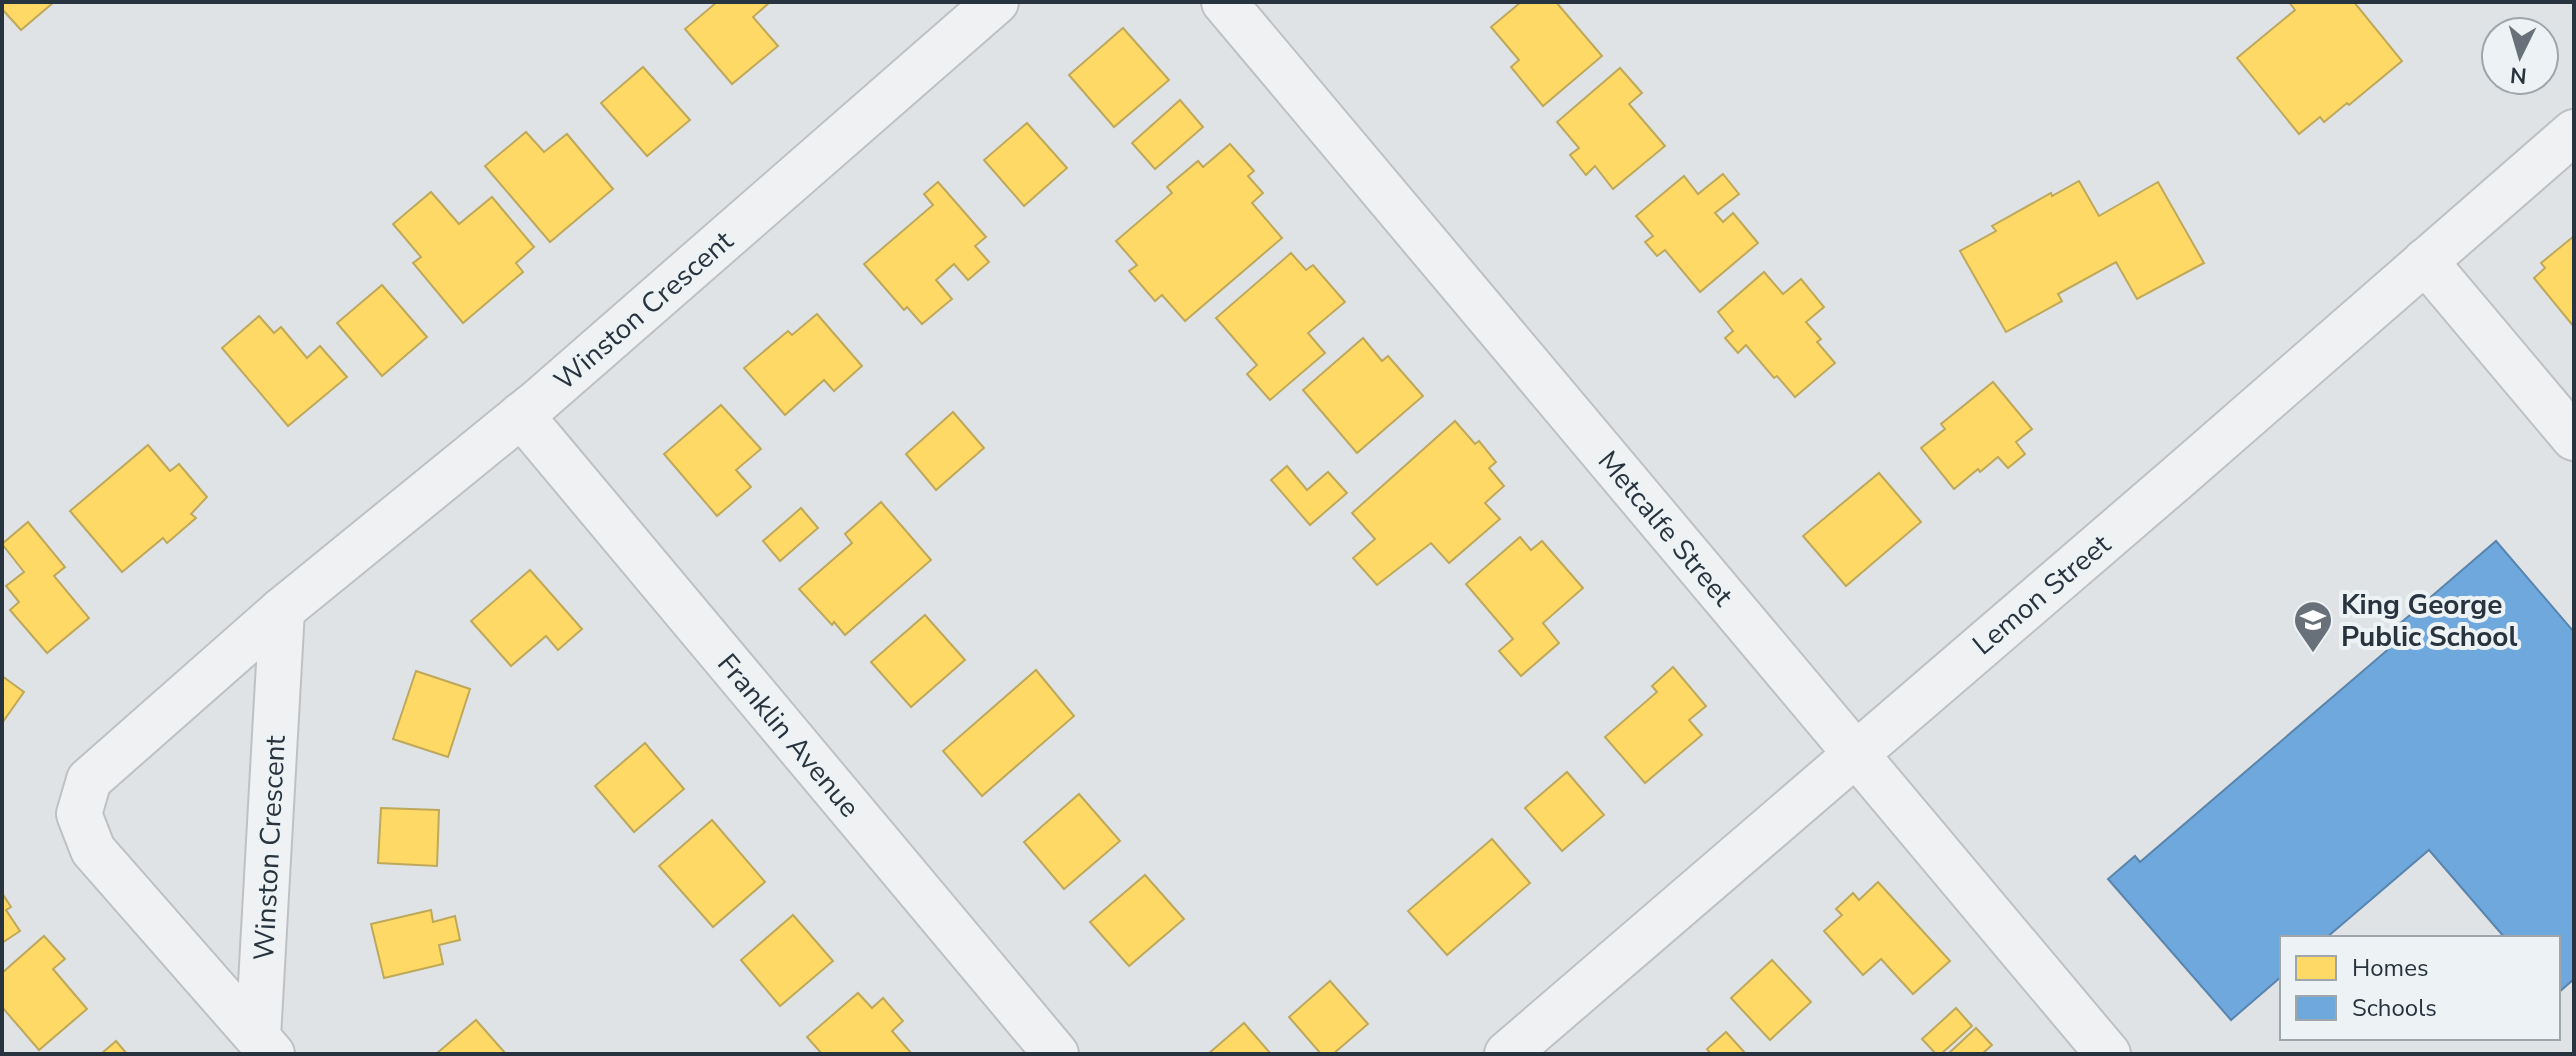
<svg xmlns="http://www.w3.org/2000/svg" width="2576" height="1056" viewBox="0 0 2576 1056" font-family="'Nunito Sans',sans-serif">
<rect width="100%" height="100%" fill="#e0e3e6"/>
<!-- homes -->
<g fill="#ffd966" stroke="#bea85a" stroke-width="2">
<polygon points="2,2 54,2 21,30 2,9"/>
<polygon points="717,2 770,2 753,17 778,46 732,84 685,29"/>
<polygon points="1521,2 1556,2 1602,56 1543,106 1511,67 1519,60 1491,27"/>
<polygon points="2289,2 2354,2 2402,61 2349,105 2347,103 2324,122 2320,117 2299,134 2237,58 2295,10"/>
<polygon points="1123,28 1169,80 1114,127 1069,75"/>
<polygon points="643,67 690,120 647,156 601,103"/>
<polygon points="1620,68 1642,93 1629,104 1665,146 1613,189 1595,166 1586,175 1570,155 1579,148 1557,122"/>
<polygon points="1180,100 1203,127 1155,169 1132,143"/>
<polygon points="1027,123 1067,168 1024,206 984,160"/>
<polygon points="526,132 544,152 567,134 613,189 550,242 485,166"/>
<polygon points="1230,144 1254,171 1248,176 1263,193 1252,203 1282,238 1185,321 1162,295 1155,301 1129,271 1137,265 1116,241 1172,193 1167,187 1198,161 1203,167"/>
<polygon points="1723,174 1739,194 1715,213 1723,222 1733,213 1758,243 1700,292 1665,250 1657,256 1645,242 1653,236 1636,216 1684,176 1698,194"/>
<polygon points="2079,181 2099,216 2158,182 2204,263 2137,299 2116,262 2058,294 2062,301 2006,332 1960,251 1996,231 1992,226 2051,193 2052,196"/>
<polygon points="938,182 986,237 975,246 989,262 968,280 954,264 936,280 952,299 922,324 907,307 904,310 864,264 933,205 924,194"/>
<polygon points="431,192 459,224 492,197 534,247 516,263 523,272 463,323 413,263 421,257 393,224"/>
<polygon points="2574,236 2574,327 2534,278 2545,268 2541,263"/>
<polygon points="1291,253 1306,270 1313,265 1345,302 1308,333 1325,353 1270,400 1247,374 1257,365 1216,318"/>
<polygon points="1764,272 1783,294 1801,279 1824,307 1806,322 1821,339 1817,342 1835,363 1795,397 1777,376 1774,378 1746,345 1738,353 1725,338 1733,331 1718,312"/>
<polygon points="382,285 427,337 382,376 337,323"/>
<polygon points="817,314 862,366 834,391 824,380 785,415 744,368 788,331 792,335"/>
<polygon points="259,316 274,333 281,327 307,358 320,346 347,377 288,426 222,348"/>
<polygon points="1363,338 1382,361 1388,356 1423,396 1357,453 1303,390"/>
<polygon points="1993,382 2032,429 2016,442 2025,454 2008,468 1998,457 1980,472 1978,469 1954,489 1921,448 1945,429 1941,424"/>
<polygon points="721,405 761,449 736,470 751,487 717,516 664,454"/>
<polygon points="953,412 984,448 936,490 906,454"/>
<polygon points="1455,421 1475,444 1479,441 1496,462 1489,468 1504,486 1485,503 1500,519 1449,563 1431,543 1377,585 1353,558 1375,539 1352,513"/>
<polygon points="148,445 170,471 179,464 207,497 191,514 196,518 167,543 163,538 122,572 70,511"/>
<polygon points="1287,466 1307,490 1328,472 1347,493 1310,525 1271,480"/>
<polygon points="1879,473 1921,522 1846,586 1803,536"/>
<polygon points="881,502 931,560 845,635 834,622 832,625 799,589 852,543 845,534"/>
<polygon points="801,508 818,528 780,561 763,541"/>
<polygon points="28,522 65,567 54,576 89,618 47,653 10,610 19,602 6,586 24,572 2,544"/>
<polygon points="1520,537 1531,550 1542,541 1583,588 1543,623 1559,643 1521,676 1499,651 1513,639 1466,584"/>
<polygon points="530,570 582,629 558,650 546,636 511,666 471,621"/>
<polygon points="925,615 965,660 911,707 871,662"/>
<polygon points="1673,667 1706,706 1689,720 1702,735 1645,783 1605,737 1657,692 1652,686"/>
<polygon points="1036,670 1074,716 982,796 943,751"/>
<polygon points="416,671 470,689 448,757 393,739"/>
<polygon points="2,676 24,692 2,723"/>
<polygon points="645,743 684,789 634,832 595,786"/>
<polygon points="1567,772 1604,815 1562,851 1525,808"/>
<polygon points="1079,794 1120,841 1064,889 1024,842"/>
<polygon points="381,808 439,810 437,866 378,863"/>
<polygon points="712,820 765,882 713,927 659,866"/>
<polygon points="1492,839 1530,883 1447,955 1408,911"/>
<polygon points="1145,875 1184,919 1129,966 1090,922"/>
<polygon points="1878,882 1950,961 1913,994 1881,959 1863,975 1824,931 1842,915 1836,909 1853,893 1859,900"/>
<polygon points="2,893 11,907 6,910 20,931 2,943"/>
<polygon points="431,910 433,922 455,916 460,940 439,945 443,964 384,978 371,924"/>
<polygon points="793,915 833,961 780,1006 741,960"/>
<polygon points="44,936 65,959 53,969 87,1009 39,1050 2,1007 2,973"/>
<polygon points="1772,960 1811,1002 1770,1040 1731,998"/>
<polygon points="1330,981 1368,1024 1333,1054 1321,1054 1289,1017"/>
<polygon points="858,993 872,1008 883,998 903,1021 892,1031 912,1054 822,1054 807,1037"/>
<polygon points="1956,1008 1972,1026 1941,1054 1936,1054 1922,1039"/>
<polygon points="476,1020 506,1054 436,1054"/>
<polygon points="1244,1023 1271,1054 1208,1054"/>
<polygon points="1976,1028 1992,1045 1982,1054 1948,1054"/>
<polygon points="1726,1032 1746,1054 1711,1054 1707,1049"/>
<polygon points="116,1041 127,1054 101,1054"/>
</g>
<!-- schools -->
<polygon fill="#6fa8dc" stroke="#5985ad" stroke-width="2" points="2496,541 2574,632 2574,979 2558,993 2558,938 2505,938 2429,850 2326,938 2282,938 2282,976 2231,1020 2108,879 2135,856 2140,862 2405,635 2397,626"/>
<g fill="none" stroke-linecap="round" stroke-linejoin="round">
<defs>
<g id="street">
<polyline points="1224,2 2108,1054"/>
<polyline points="2425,261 2574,438"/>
<polyline points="521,415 1056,1054"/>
<polyline points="258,1037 282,610"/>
<polyline points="272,1054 93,850 79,814 89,780 282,610 540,400 996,2"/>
<polyline points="1507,1054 2177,478 2574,132"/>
</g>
</defs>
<!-- street casing -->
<use href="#street" stroke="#bec1c4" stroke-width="48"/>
<!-- street -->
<use href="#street" stroke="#f0f1f2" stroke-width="44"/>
</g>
<!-- icons -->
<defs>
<symbol id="school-pin" viewBox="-11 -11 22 30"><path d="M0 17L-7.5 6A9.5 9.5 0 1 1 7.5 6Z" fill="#687179" stroke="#edf2f5"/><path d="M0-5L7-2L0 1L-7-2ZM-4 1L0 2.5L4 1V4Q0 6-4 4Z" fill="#fff"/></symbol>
</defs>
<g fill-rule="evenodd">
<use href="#school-pin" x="2291" y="598" width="44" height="60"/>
</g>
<g text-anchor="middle" stroke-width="8" stroke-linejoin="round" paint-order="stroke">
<!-- street labels -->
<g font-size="28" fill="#27343f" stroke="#edf2f5">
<text transform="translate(643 310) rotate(-41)" y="10">Winston Crescent</text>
<text transform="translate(1666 528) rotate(50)" y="10">Metcalfe Street</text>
<text transform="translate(2041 594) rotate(-40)" y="10">Lemon Street</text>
<text transform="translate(789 735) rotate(50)" y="10">Franklin Avenue</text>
<text transform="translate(269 848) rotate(-87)" y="10">Winston Crescent</text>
</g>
<!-- poi labels -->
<g font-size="28" font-weight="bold" fill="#27343f" stroke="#edf2f5" text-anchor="start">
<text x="2341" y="614">King George<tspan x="2341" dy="32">Public School</tspan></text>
</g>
</g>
<!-- border -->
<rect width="2576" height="1056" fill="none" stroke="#27343f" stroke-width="8"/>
<!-- legend -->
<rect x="2280" y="936" width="280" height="104" fill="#edf2f5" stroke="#9ea6ac" stroke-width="2"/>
<rect x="2296" y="956" width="40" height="24" fill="#ffd966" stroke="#9ea6ac" stroke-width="2"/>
<text x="2352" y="976" font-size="24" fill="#27343f">Homes</text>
<rect x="2296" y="996" width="40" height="24" fill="#6fa8dc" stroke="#9ea6ac" stroke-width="2"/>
<text x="2352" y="1016" font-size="24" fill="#27343f">Schools</text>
<!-- north arrow -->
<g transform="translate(2520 56) rotate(185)"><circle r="38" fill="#edf2f5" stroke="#9ea6ac" stroke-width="2"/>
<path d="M0-6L14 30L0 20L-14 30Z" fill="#687179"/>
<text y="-12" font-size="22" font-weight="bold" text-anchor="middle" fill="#27343f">N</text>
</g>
</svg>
